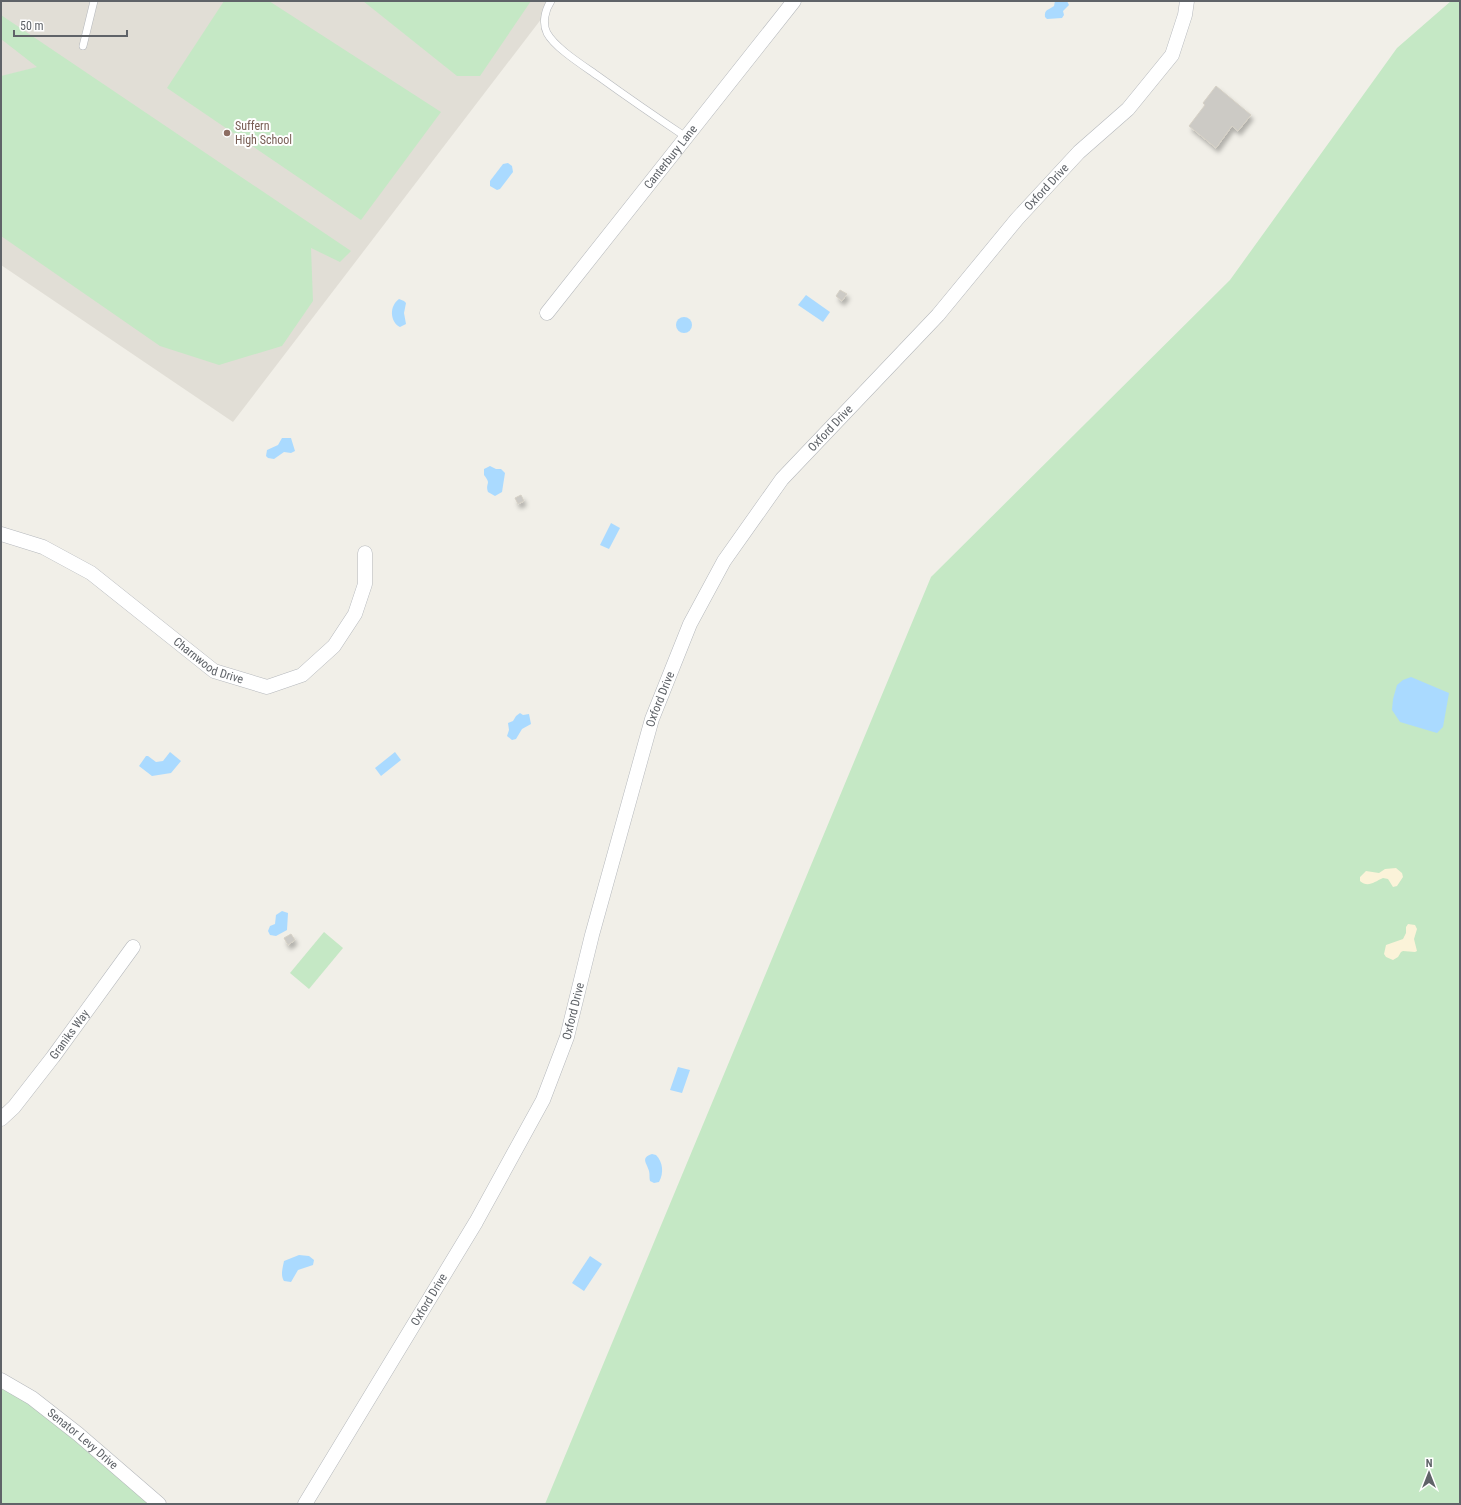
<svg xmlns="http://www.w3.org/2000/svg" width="1461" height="1505" viewBox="0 0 1461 1505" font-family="'Roboto Condensed',sans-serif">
<defs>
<filter id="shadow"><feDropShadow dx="2.5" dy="4.5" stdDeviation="2" flood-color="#0004"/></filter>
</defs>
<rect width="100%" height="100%" fill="#f1efe8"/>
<!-- education -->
<polygon fill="#e1ded6" points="1,1 555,1 233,422 1,265"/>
<!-- green -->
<g fill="#c5e8c5">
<polygon points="224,1 269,1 441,112 361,220 167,88"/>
<polygon points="363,1 531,1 480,76 457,76"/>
<polygon points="1451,1 1460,1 1460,1504 545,1504 931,577 1230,280 1397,48"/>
<polygon points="1,15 351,251 340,262 311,248 313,301 282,346 219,365 160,346 1,236 1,76 37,67 1,39"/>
<polygon points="324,932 343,948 309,989 290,973"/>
<polygon points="1,1380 159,1504 1,1504"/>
</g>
<!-- sand -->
<g fill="#fbf3d9">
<path d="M1396 868 1402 873 1403 877 1397 886 1393 887 1388 879 1383 878C1374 882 1368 888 1360 881V877L1366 871 1379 873 1385 869Z"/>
<polygon points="1408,924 1415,925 1417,929 1414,939 1417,951 1415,952 1403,951 1401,952 1398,957 1393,960 1386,957 1384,954 1386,945 1403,939 1406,933 1406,927"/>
</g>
<!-- water -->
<g fill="#aadaff">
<path d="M1055 1H1067L1069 5 1063 11 1064 15 1062 18 1047 19 1045 17C1044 9 1049 10 1054 6Z"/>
<polygon points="508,163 512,166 513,172 500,189 497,190 490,186 490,181 503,164"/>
<polygon points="806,295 830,312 823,322 798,305"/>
<path d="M399 299 404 301 406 303 404 313 406 324 400 327C390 322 389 306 399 299Z"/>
<circle cx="684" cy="325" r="8"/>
<polygon points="282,438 291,438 295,451 291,453 284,452 274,459 268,458 266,456 267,450 278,445"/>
<path d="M490 466 496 469H501L505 473 502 492 495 496 488 492C485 482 492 485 484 475V469Z"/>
<polygon points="611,523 620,528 609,549 600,545"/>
<polygon points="1411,677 1449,693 1443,727 1437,733 1400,722 1392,710 1393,699 1397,685 1403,680"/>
<polygon points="520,713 523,715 529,714 531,724 522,729 516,739 512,740 507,736 509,730 508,723 513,721 516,716"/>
<polygon points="170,752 181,761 171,773 152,776 139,766 146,756 148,756 156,762 163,761"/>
<polygon points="395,752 401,760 381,776 375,768"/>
<polygon points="282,911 288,913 287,930 276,936 270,935 268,931 270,926 275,924 276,915"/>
<polygon points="678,1067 690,1070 682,1093 670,1090"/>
<path d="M652 1154 656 1155C663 1162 664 1173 659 1182L654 1183 650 1181C649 1178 650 1174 649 1171 647 1163 640 1158 652 1154Z"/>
<path d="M299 1255 309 1256 314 1260 313 1265 298 1270 291 1282 284 1281C280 1275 283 1267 284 1261Z"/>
<polygon points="590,1256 602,1264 584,1291 572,1283"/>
</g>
<!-- building -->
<g fill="#cccac5" stroke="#d6d1c6" filter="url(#shadow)">
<polygon points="1216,86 1251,115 1238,131 1232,126 1216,148 1189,126 1205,105 1203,103"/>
<polygon points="840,290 847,294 842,301 836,296"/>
<polygon points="521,495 524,501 518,504 515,498"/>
<polygon points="291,934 295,940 288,945 284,938"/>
</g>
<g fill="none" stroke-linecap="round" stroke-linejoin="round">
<defs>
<g id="service">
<path d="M551 1C545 10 542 23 547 33 555 48 584 66 598 76 627 97 656 117 686 137"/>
<polyline points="83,46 94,1"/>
</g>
<g id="minor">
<path id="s1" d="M547 313 794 1"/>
<path id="s2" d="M1 534 43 547 91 573 214 671 267 687 302 675 334 646 355 614 365 584V553"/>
<path id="s3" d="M1 1119 14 1107 53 1057 133 947"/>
<path id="s4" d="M1 1380 32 1398 78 1434 159 1504"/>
<path id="s5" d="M305 1504 476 1222 543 1100 567 1037 592 935 652 719 690 624 724 561 782 479 938 315 1017 219 1079 152 1128 109 1172 55 1185 15 1187 1"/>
</g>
</defs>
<!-- service casing -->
<use href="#service" stroke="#b5b8bc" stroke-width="8"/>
<!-- minor casing -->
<use href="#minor" stroke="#b5b8bc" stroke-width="15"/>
<!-- service -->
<use href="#service" stroke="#fff" stroke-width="7"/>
<!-- minor -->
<use href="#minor" stroke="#fff" stroke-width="14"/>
</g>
<!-- markers -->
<circle fill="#8d6e63" stroke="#fff" stroke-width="1.5" cx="227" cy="133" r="4"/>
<g text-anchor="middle" stroke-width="4" stroke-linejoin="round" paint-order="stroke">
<!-- education labels -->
<g font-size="12" fill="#785e54" stroke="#fff" text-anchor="start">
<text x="235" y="130">Suffern<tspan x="235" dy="14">High School</tspan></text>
</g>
<!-- street labels -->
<g font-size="12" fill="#5f6368" stroke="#fff">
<text dy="4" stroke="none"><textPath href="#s1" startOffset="199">Canterbury Lane</textPath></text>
<text dy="4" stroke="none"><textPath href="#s5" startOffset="1534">Oxford Drive</textPath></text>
<text dy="4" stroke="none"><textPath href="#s5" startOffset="1210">Oxford Drive</textPath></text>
<text dy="4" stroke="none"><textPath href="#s2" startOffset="246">Charnwood Drive</textPath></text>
<text dy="4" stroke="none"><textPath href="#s5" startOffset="887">Oxford Drive</textPath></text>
<text dy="4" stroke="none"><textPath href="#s5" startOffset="563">Oxford Drive</textPath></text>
<text dy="4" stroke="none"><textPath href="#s3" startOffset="109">Graniks Way</textPath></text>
<text dy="4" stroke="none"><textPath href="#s5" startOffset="239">Oxford Drive</textPath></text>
<text dy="4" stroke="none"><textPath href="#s4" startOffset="101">Senator Levy Drive</textPath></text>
</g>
</g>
<!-- border -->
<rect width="1461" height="1505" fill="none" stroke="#5f6368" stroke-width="4"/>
<!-- north arrow -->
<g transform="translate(1429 1473)" stroke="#ffffff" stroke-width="3" paint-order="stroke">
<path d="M0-3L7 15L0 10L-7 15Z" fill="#5f6368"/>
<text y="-6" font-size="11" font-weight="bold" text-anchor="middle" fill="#5f6368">N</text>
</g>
<!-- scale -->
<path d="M14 30v6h113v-6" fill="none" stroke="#5f6368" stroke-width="2"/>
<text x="20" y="30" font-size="12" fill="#5f6368" stroke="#ffffff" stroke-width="3" paint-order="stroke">50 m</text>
</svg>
